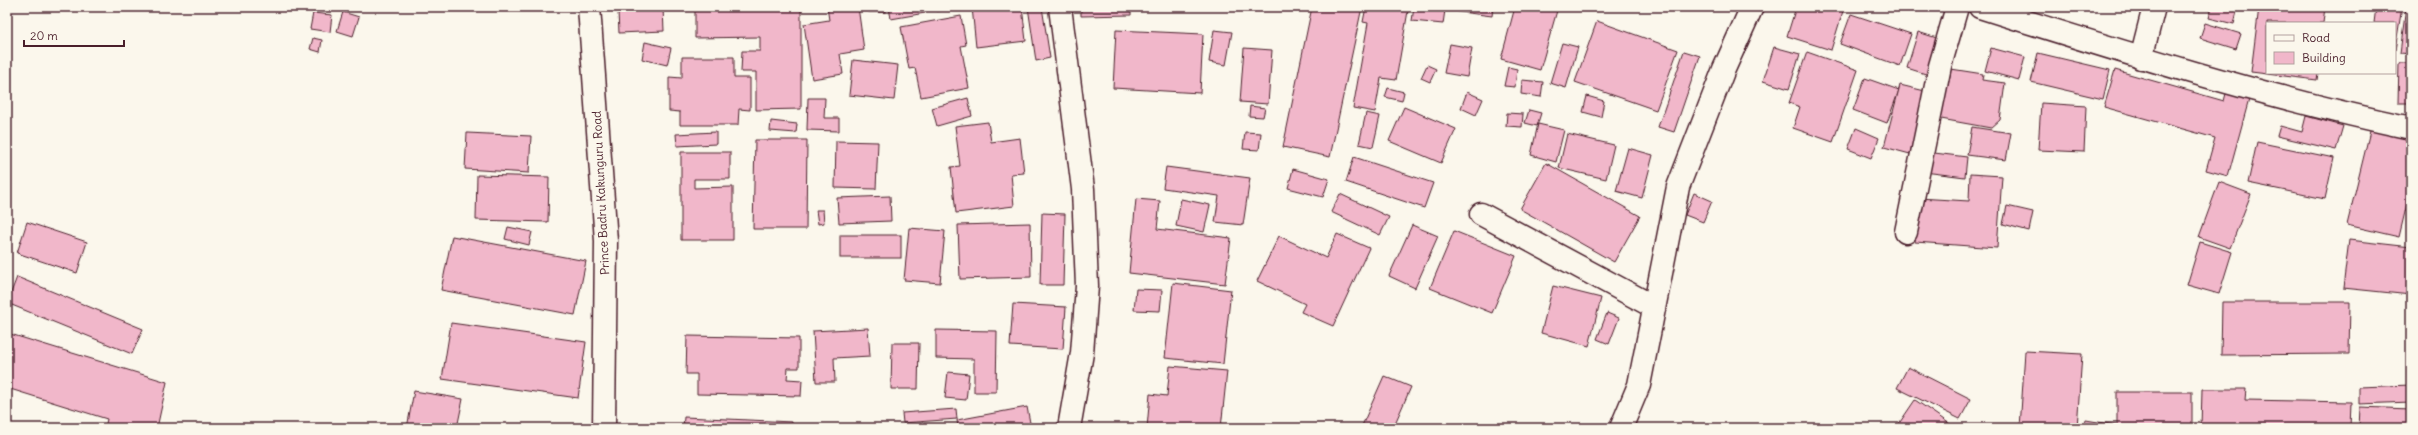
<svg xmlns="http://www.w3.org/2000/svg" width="2418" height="435" viewBox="0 0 2418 435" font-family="Delius,sans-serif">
<rect width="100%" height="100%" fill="#fbf7ec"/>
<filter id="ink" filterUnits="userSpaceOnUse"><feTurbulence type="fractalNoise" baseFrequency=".025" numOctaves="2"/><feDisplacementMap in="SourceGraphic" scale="8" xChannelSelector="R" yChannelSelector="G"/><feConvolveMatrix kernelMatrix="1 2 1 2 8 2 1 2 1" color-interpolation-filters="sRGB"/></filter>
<g filter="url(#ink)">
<!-- building -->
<g fill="#f1b7ca" stroke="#4a1f2b">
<polygon points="695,7 801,7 801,109 756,110 756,72 741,72 742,51 760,51 760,37 695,38"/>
<polygon points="827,7 858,7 864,50 840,54 843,74 812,79 804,24 829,20"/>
<rect x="869" y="7" width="17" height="5"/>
<polygon points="889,7 924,7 925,13 891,19"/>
<polygon points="936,7 962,7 962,8 937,11"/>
<polygon points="972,7 1022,7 1026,41 976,47"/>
<polygon points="1028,7 1042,7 1050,58 1036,61"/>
<polygon points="1081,7 1131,7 1131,15 1081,16"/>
<polygon points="1312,7 1362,7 1330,157 1283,147"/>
<polygon points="1366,7 1387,7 1408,11 1396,80 1381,78 1375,112 1353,108 1368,23 1363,22"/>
<polygon points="1414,7 1493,7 1492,16 1445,10 1443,24 1412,21"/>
<polygon points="1515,7 1558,7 1540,70 1501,59"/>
<polygon points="1796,7 1829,7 1843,11 1831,50 1787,36"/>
<polygon points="2212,7 2238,7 2234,24 2209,18"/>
<polygon points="2259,7 2325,7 2323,23 2267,23 2267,73 2318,73 2317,80 2251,72"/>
<polygon points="2376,7 2402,7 2395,50 2395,23 2374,23"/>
<polygon points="2406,7 2411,7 2411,54 2400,53"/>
<polygon points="663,8 664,31 619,33 618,11"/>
<polygon points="343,12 359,17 353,36 337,31"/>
<polygon points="313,13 332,15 330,32 310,29"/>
<polygon points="1851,14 1911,34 1900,66 1840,44"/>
<polygon points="961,16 966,45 961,46 969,88 921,97 915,68 909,69 901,27"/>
<polygon points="1597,21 1678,50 1656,110 1575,82"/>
<polygon points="2205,23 2241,34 2236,49 2200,38"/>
<polygon points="1116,30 1203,34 1200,93 1113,88"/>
<polygon points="1214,30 1232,32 1226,65 1209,62"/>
<polygon points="1918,32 1943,40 1932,76 1907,68"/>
<polygon points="313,38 322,40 320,52 310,49"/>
<polygon points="645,42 671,48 667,65 642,59"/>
<polygon points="1562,43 1578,47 1566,88 1550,83"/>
<polygon points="1450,44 1472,48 1467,77 1444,73"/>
<polygon points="1774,47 1800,54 1789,89 1763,81"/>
<polygon points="1244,48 1272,50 1268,104 1240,102"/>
<polygon points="1991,48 2025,57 2019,80 1985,71"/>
<polygon points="1684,51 1700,56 1674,132 1658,127"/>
<polygon points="1807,52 1858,70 1833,142 1793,128 1800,107 1789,103"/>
<polygon points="2038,53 2110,70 2103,99 2031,82"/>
<polygon points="682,57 734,57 734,78 750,78 750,110 739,109 738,125 680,125 680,112 669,111 669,77 682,78"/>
<polygon points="853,60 898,65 894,100 849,95"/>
<polygon points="2399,63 2411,63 2411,103 2398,103"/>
<polygon points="1427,65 1436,69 1430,82 1421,78"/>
<polygon points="1508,67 1517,69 1515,87 1504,86"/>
<polygon points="1951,69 1983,74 1982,80 2005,83 2000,120 1991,128 1930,117 1935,90 1948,86"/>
<polygon points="2115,70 2224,101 2228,86 2251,92 2228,176 2206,170 2215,138 2104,107"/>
<polygon points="1865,78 1899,90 1887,123 1853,110"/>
<polygon points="1522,80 1543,82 1541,97 1521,94"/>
<polygon points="1900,85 1925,91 1910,154 1884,147"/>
<polygon points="1388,88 1404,92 1402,101 1385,97"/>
<polygon points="1467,92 1483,99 1476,115 1461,108"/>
<polygon points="1587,96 1604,101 1601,117 1583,112"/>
<polygon points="808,98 825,98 824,118 839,118 839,131 807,130"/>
<polygon points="968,98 972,116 937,126 932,108"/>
<polygon points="2041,103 2086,106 2084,152 2038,150"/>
<polygon points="1250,106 1265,108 1263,117 1249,116"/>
<polygon points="1404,107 1456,129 1441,163 1389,141"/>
<polygon points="1529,110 1541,113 1537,126 1525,123"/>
<polygon points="1366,113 1380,116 1373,147 1359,144"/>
<polygon points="1507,113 1523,114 1522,127 1506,126"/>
<polygon points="2306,116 2343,126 2336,150 2277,136 2280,126 2302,132"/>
<polygon points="771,121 797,124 796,133 770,131"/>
<polygon points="988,122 991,142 1020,138 1024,173 1011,174 1014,206 956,213 951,167 960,166 955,126"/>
<polygon points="1538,124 1564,130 1556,162 1531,155"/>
<polygon points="1972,127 2011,133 2006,160 1967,155"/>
<polygon points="2371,127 2411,137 2411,187 2399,237 2347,225"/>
<polygon points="1856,128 1879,138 1871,158 1848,149"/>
<polygon points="716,132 716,144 677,146 676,134"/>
<polygon points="1245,132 1261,133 1259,150 1243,149"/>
<polygon points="467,133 531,136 529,173 465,169"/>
<polygon points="1567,134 1614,145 1606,179 1559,168"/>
<polygon points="755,140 807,140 806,229 753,229"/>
<polygon points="836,141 878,142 876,189 835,188"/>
<polygon points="2257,142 2334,158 2325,199 2248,183"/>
<polygon points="1628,148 1653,155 1642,198 1616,191"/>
<polygon points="681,152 730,152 730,179 694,179 694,188 733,187 733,240 681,240"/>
<polygon points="1926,152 1967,157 1965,177 1924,172"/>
<polygon points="1354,157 1433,183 1424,208 1346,182"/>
<polygon points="1546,163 1640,216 1614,262 1520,209"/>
<polygon points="1166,167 1250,178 1243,225 1215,222 1219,196 1163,188"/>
<polygon points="1293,169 1329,179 1323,197 1288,188"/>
<polygon points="1970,174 2002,176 1997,248 1915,242 1918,198 1969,201"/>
<polygon points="477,175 549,177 548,222 476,220"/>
<polygon points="2219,182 2251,194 2230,248 2199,237"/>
<polygon points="1694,193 1712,201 1703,222 1685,215"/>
<polygon points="1340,194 1389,217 1380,235 1331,212"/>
<polygon points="890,196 891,221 839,223 837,198"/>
<polygon points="1136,199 1160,201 1157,229 1231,238 1225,284 1129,273"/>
<polygon points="1181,199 1210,205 1204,232 1176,226"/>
<polygon points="2007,206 2033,212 2029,231 2003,224"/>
<polygon points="816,210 823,210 824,223 818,224"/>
<polygon points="1042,213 1065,214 1063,285 1040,285"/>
<polygon points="27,222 87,242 77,273 17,253"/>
<polygon points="1030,223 1031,277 960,279 958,225"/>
<polygon points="1412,225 1438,236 1415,288 1389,276"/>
<polygon points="508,227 532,232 529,245 505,239"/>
<polygon points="909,228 945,231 940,283 904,280"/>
<polygon points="1454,231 1516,256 1492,313 1430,288"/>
<polygon points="1337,234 1369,248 1333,326 1301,312 1305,304 1257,281 1279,236 1326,258"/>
<rect x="840" y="235" width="61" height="23"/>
<polygon points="452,236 586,261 575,315 441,290"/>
<polygon points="2349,240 2411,247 2411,295 2343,288"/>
<polygon points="2200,242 2232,252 2219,294 2187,285"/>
<polygon points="17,277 143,329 132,354 7,303"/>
<polygon points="1173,283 1231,290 1223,364 1165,358"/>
<polygon points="1553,286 1601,298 1589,346 1541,333"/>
<polygon points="1136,289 1162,290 1160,311 1134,310"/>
<polygon points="2222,302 2350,302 2349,354 2221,355"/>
<polygon points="1013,304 1066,307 1063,349 1010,346"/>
<polygon points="1607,313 1619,318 1609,344 1597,339"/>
<polygon points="451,323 586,342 578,398 442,379"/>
<polygon points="868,328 870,356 834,358 835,382 816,382 813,331"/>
<polygon points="936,330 997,331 996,392 974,392 974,359 936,358"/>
<polygon points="7,333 167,382 157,428 105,428 107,419 7,388"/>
<polygon points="687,336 799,338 799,368 788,368 787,379 802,380 801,396 697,394 697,374 686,374"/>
<polygon points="892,343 919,343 918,389 891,389"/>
<polygon points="2025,351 2082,354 2077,428 2020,428"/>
<polygon points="1170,366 1227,371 1221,428 1147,428 1150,394 1167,396"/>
<polygon points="1908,367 1971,399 1960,419 1897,388"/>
<polygon points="948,372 969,374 966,400 945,398"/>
<polygon points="1384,376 1411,387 1393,428 1361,428"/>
<polygon points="2411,385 2411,402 2359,404 2359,387"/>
<polygon points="2202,389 2246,389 2245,400 2351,402 2350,428 2201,428"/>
<polygon points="414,391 463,399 457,428 407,428"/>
<rect x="2117" y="392" width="75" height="36"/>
<polygon points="1915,400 1950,424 1947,428 1896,428"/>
<polygon points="1027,407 1031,428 958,428 957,420"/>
<polygon points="2360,407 2411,409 2411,428 2359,428"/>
<polygon points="956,409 957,419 903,423 902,413"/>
<polygon points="684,417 792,422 792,428 683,428"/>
<polygon points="2086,420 2116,425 2115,428 2084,428"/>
</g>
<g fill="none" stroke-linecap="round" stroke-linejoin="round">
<defs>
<g id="street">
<polyline points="589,7 606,241 604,428"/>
<polyline points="1060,7 1083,189 1087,286 1082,353 1069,428"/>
<path d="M1980 7C2122 52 2265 97 2411 128"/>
<polyline points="2141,58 2154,7"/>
<polyline points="1481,214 1654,307"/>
<polyline points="1906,232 1940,66 1957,7"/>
<polyline points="1621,428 1639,385 1678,187 1724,69 1752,7"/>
</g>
</defs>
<!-- street casing -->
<use href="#street" stroke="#4a1f2b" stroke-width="25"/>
<!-- street -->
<use href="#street" stroke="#fbf7ec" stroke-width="22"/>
</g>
</g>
<g text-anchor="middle" stroke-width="4" stroke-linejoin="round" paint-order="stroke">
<!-- street labels -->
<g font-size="12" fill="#4a1f2b" stroke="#fbf7ec">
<text transform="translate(601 193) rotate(-93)" y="4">Prince Badru Kakunguru Road</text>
</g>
</g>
<!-- margin -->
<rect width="2418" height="435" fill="none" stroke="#fbf7ec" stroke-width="24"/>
<rect x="12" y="12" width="2394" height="411" fill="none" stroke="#4a1f2b" stroke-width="1.5" filter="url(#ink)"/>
<!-- legend -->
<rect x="2266" y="22" width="130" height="52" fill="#fbf7ec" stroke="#b4a19f"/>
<rect x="2274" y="35" width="20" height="6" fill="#fbf7ec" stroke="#b4a19f"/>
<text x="2302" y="42" font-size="12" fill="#4a1f2b">Road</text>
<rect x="2274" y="52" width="20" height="12" fill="#f1b7ca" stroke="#b4a19f"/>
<text x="2302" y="62" font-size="12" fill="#4a1f2b">Building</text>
<!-- scale -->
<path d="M24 40v6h100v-6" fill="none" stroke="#4a1f2b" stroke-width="2"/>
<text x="30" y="40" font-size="12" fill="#4a1f2b" stroke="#fbf7ec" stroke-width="3" paint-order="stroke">20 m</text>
</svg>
